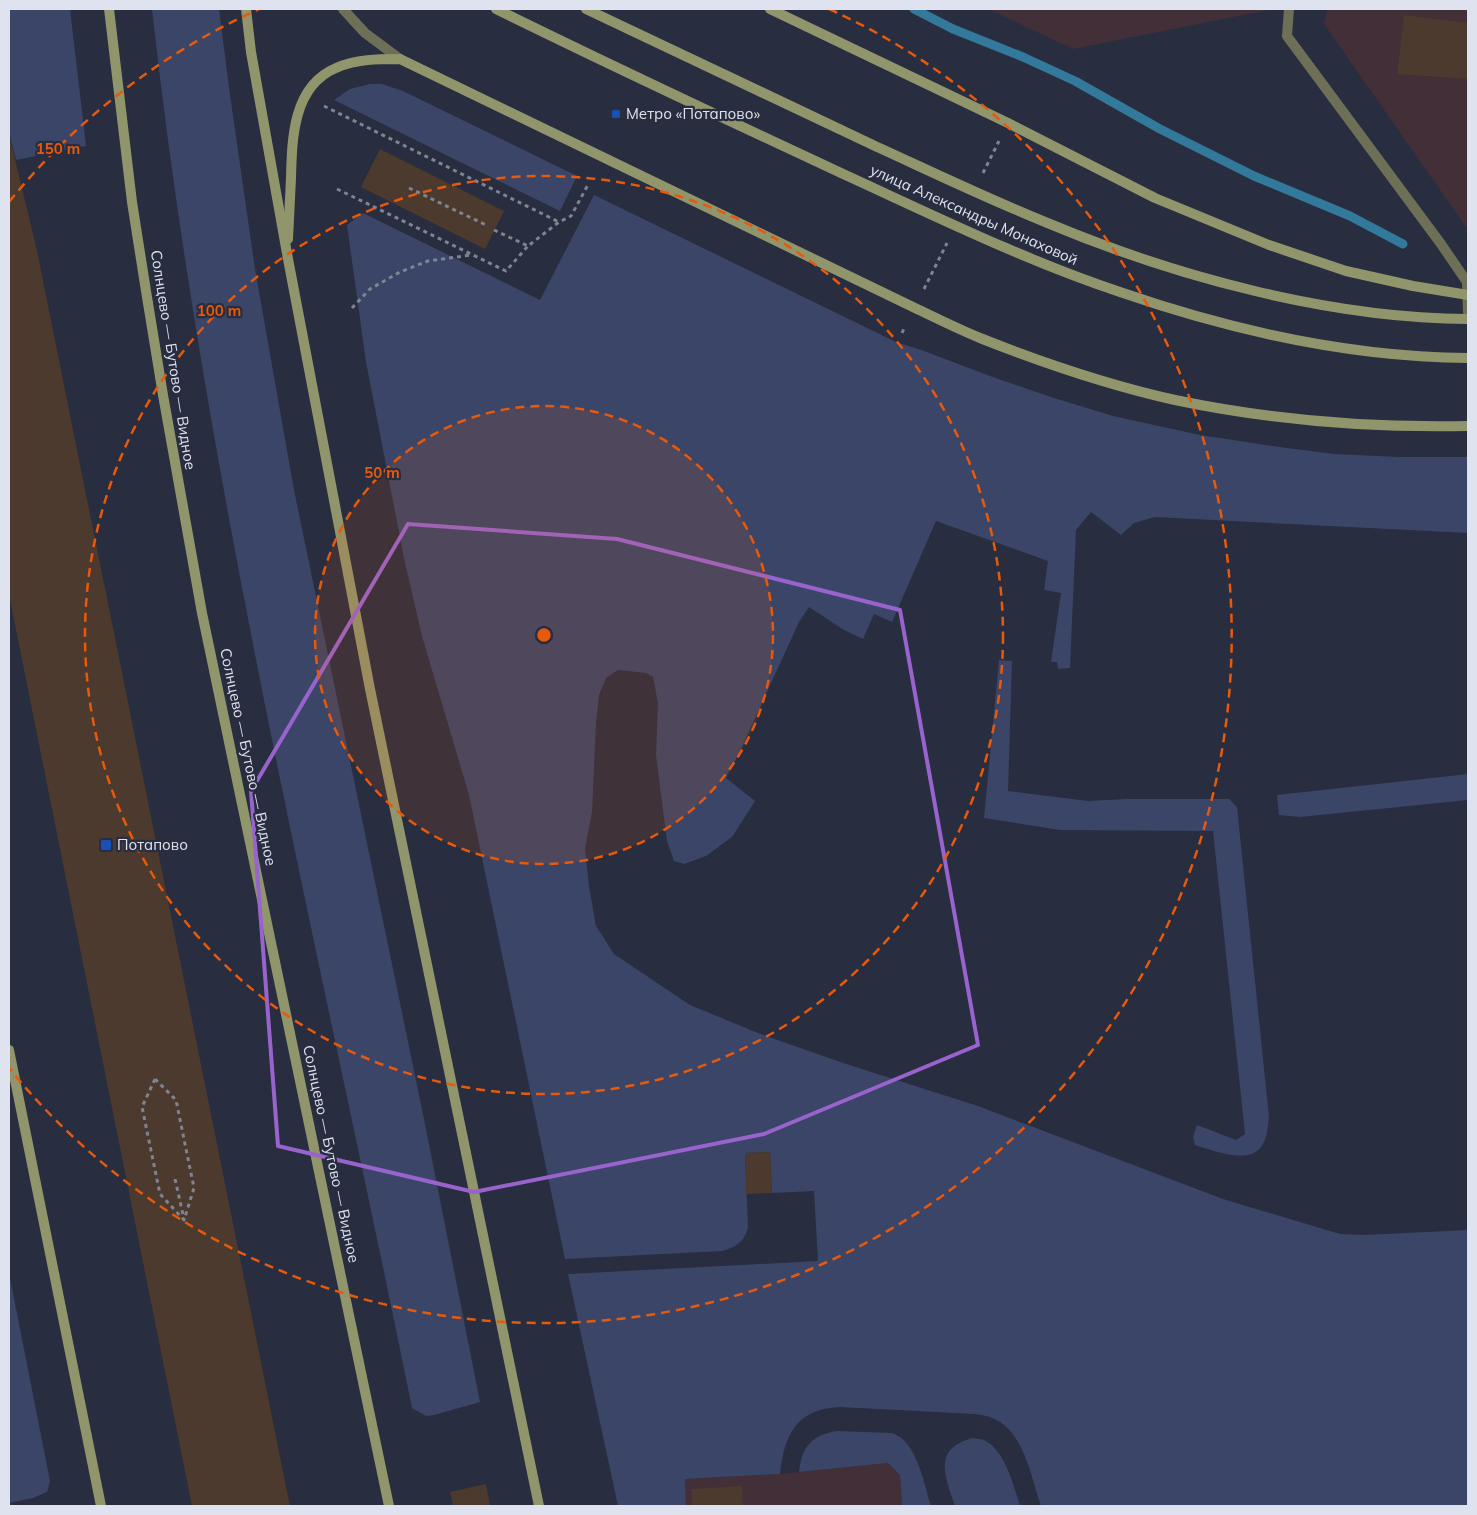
<svg xmlns="http://www.w3.org/2000/svg" width="1477" height="1515" viewBox="0 0 1477 1515" font-family="Mulish,sans-serif">
<rect width="100%" height="100%" fill="#282d3f"/>
<!-- industrial -->
<g fill="#422f37">
<polygon points="988,9 1273,9 1073,49"/>
<polygon points="1327,9 1468,9 1468,227 1466,227 1324,24"/>
<polygon points="888,1463 900,1475 902,1506 686,1506 685,1479 780,1474"/>
</g>
<!-- green -->
<g fill="#3b4567">
<polygon points="9,9 70,9 86,146 16,160 9,132"/>
<path d="M152 9H219L230 95 255 269 294 490 424 1119 480 1402 434 1415 426 1416 412 1408C318 943 204 481 152 9Z"/>
<polygon points="370,84 382,84 403,91 577,176 560,211 334,100 350,89"/>
<path d="M594 195 896 342 924 351 990 376 1051 397 1113 416 1200 435 1272 446 1334 454 1399 457H1468V533L1155 517 1134 523 1121 535 1091 512 1076 530 1070 668 1058 669 1057 662H1051L1061 593 1044 590 1048 561 936 521 892 622 874 614 863 639 844 630 809 607 799 622 740 751 726 778 755 801 732 837 706 856 684 864 674 861 667 841 656 755 658 703 653 677 646 673 618 670 606 678 599 695 596 723 592 812 585 848 589 886 596 926 614 954 690 1005 758 1033 843 1063 978 1106 1223 1199 1340 1234 1364 1235 1468 1230V1506H1041C1032 1480 1026 1443 1004 1425 996 1418 985 1415 975 1414L839 1407C796 1409 784 1436 780 1474L685 1479 686 1506H618L568 1274 818 1261 814 1191 772 1193 770 1152 745 1153 748 1228C744 1242 736 1247 722 1251L565 1259 469 795 422 636 405 563 366 362 347 225 363 213 540 300Z"/>
<path d="M999 660 1012 661 1008 791 1088 801 1126 799H1229L1237 807 1269 1117C1268 1127 1267 1139 1261 1147 1248 1165 1212 1150 1195 1145L1193 1137 1197 1125 1236 1140 1245 1134 1213 831 1060 830 984 818Z"/>
<polygon points="1468,774 1468,800 1300,817 1279,815 1277,795"/>
<polygon points="9,1273 50,1481 47,1492 33,1498 9,1503"/>
<path d="M837 1431 892 1433C917 1441 924 1484 931 1506H902L900 1475 888 1463 799 1472C802 1447 811 1435 837 1431Z"/>
<path d="M973 1438C976 1439 981 1439 984 1440 1005 1450 1014 1486 1020 1506H955C945 1477 932 1448 973 1438Z"/>
</g>
<g fill="none" stroke-linecap="round" stroke-linejoin="round">
<!-- stream -->
<polyline stroke="#32799b" stroke-width="9" points="914,9 953,29 1023,57 1075,81 1160,129 1254,176 1350,216 1403,244"/>
</g>
<!-- building -->
<g fill="#4b3a2d">
<polygon points="1404,15 1468,23 1468,79 1397,74"/>
<polygon points="9,135 36,246 290,1506 192,1506 9,595"/>
<polygon points="380,149 504,211 485,249 361,187"/>
<polygon points="770,1152 772,1193 746,1194 745,1153"/>
<polygon points="486,1484 490,1506 453,1506 450,1492"/>
<polygon points="742,1486 743,1506 692,1506 691,1489"/>
</g>
<g fill="none" stroke-linecap="round" stroke-linejoin="round">
<!-- path -->
<g stroke="#7f8493" stroke-width="3" stroke-dasharray="4 4" stroke-linecap="butt">
<polyline points="324,106 559,222"/>
<polyline points="983,173 999,141"/>
<polyline points="409,188 488,226"/>
<polyline points="337,189 506,271 528,246"/>
<polyline points="494,230 528,246 559,222 571,216 589,183"/>
<polyline points="924,289 947,243"/>
<polyline points="352,308 370,289 400,272 428,261 471,255"/>
<polyline points="902,333 905,326"/>
<polygon points="155,1079 176,1100 194,1188 184,1220 160,1194 142,1107"/>
<polyline points="175,1179 184,1219"/>
</g>
<!-- lane -->
<polyline stroke="#6d7056" stroke-width="10" points="1289,9 1287,36 1441,244 1467,282 1468,312"/>
<!-- street -->
<polyline stroke="#6d7056" stroke-width="10" points="343,9 365,33 400,59"/>
<!-- secondary -->
<g stroke="#91956b" stroke-width="10">
<polyline points="109,9 132,202 146,291 163,395 202,613 389,1506"/>
<polyline points="246,9 251,52 288,259 370,689 539,1506"/>
<path d="M496 9C610 65 725 119 841 173 933 215 1024 260 1120 292 1230 330 1351 357 1468 358"/>
<path d="M586 9C681 55 777 100 873 145 932 172 990 200 1050 224 1177 277 1330 318 1468 319"/>
<polyline points="770,9 1008,123 1155,198 1269,245 1346,271 1413,286 1468,295"/>
<path d="M288 239C289 219 290 198 291 178 292 138 293 86 336 68 356 59 378 59 400 59L915 308C936 318 958 329 980 338 1043 363 1108 385 1175 400 1271 420 1370 428 1468 426"/>
<polyline points="9,1050 101,1506"/>
</g>
</g>
<!-- marked area -->
<path fill="none" stroke="#9963cd" stroke-width="4" stroke-linejoin="round" d="M408 524 617 539 900 610 978 1045 764 1134 474 1192 278 1146 251 791Z"/>
<!-- distance rings -->
<circle cx="544" cy="635" r="229" fill="#e8590c" fill-opacity=".12"/>
<g fill="none" stroke="#e8590c" stroke-width="2.5" stroke-dasharray="9 6">
<circle cx="544" cy="635" r="229"/>
<circle cx="544" cy="635" r="459"/>
<path d="M9 202A688 688 0 0 1 259 9M829 9A688 688 0 1 1 9 1068"/>
</g>
<!-- markers -->
<g fill="#1a4fb4" stroke="#282d3f" stroke-width="2">
<rect x="611" y="109" width="10" height="10" rx="2.5"/>
<rect x="100" y="839" width="12" height="12" rx="2.5"/>
</g>
<g text-anchor="middle" stroke-width="4.5" stroke-linejoin="round" paint-order="stroke">
<!-- poi labels -->
<g font-size="15" fill="#dfe3ef" stroke="#282d3f" text-anchor="start">
<text x="626" y="119">Метро «Потапово»</text>
<text x="117" y="850">Потапово</text>
</g>
<!-- street labels -->
<g font-size="15" fill="#dfe3ef" stroke="#282d3f">
<text transform="translate(974 215) rotate(24)" y="5">улица Александры Монаховой</text>
<text transform="translate(173 360) rotate(81)" y="5">Солнцево — Бутово — Видное</text>
<text transform="translate(248 757) rotate(78)" y="5">Солнцево — Бутово — Видное</text>
<text transform="translate(331 1154) rotate(78)" y="5">Солнцево — Бутово — Видное</text>
</g>
</g>
<circle cx="544" cy="635" r="8" fill="#e8590c" stroke="#282d3f" stroke-width="2.5"/>
<g font-size="15" text-anchor="middle" font-weight="bold" fill="#e8590c" stroke="#282d3f" stroke-width="4.5" stroke-linejoin="round" paint-order="stroke">
<text x="58" y="154">150 m</text>
<text x="219" y="316">100 m</text>
<text x="382" y="478">50 m</text>
</g>
<!-- border -->
<rect width="1477" height="1515" fill="none" stroke="#dfe3ef" stroke-width="20"/>
</svg>
